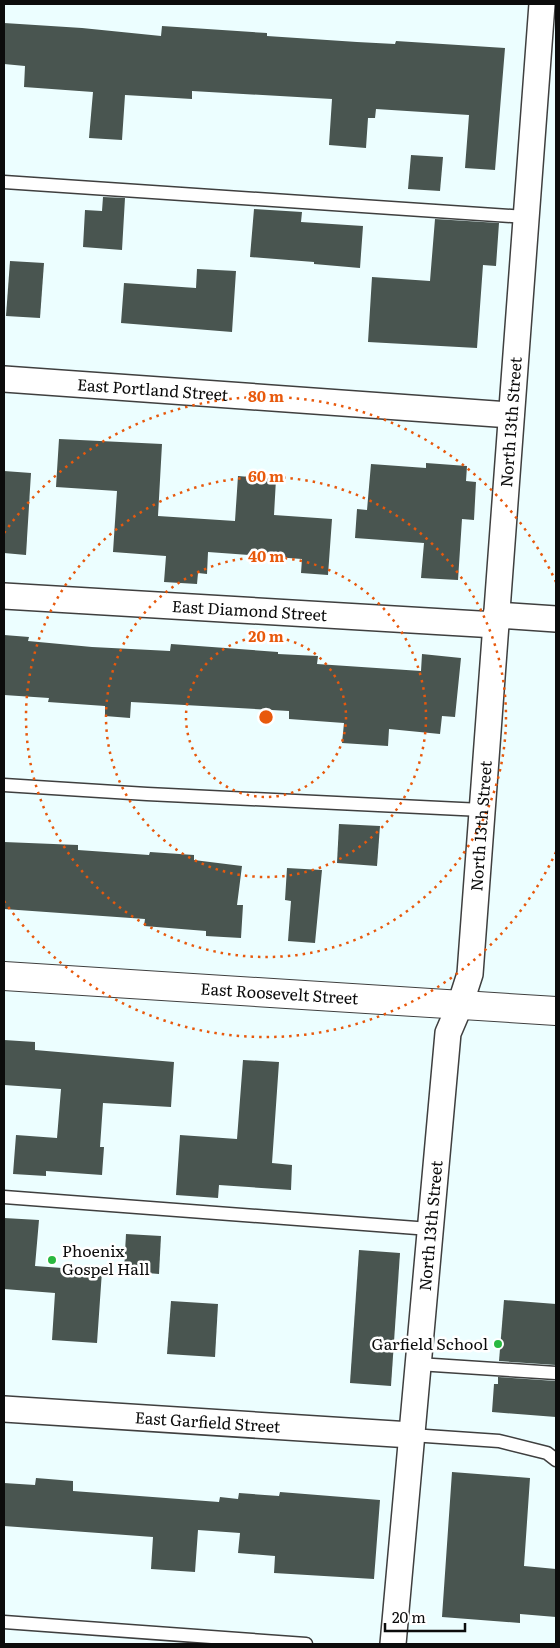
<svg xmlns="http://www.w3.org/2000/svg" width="560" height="1648" viewBox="0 0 560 1648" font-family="Literata,serif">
<rect width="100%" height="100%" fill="#ecfeff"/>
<!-- building -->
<g fill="#495550">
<polygon points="4,23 82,28 161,36 162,26 267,33 267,36 357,42 395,44 396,41 505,48 495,170 465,168 469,115 376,109 375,118 368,118 366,148 329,145 332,99 192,91 192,99 125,95 122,140 89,138 93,92 24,87 25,66 4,64"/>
<polygon points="411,155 443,157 440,191 408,189"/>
<polygon points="103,197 125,198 122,250 83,247 85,210 102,211"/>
<polygon points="254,209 302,212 301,222 363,226 360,268 314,264 314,262 250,257"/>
<polygon points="435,219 499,223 496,266 483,265 477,348 368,342 372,277 430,281"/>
<polygon points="10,261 44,263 40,318 6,316"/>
<polygon points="197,269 236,271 232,332 121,323 124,283 196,288"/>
<polygon points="59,439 162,444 158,516 235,521 238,476 276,479 274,515 332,519 328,575 301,573 302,559 208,552 207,574 198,573 197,584 164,582 166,556 113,552 117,491 56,487"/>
<polygon points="426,463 467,466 466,481 476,482 474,520 462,519 458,580 421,578 424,543 355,538 357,509 367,510 371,464 426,468"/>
<polygon points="4,471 31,473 26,555 4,553"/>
<polygon points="4,635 29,637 28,641 92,647 170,651 171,644 278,652 278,654 318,656 317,664 421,671 422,654 461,658 455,717 442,716 440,734 389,729 388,746 342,743 344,723 289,719 289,711 131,702 130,718 105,716 105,706 48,702 49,698 4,695"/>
<polygon points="339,824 380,826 377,866 337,863"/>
<polygon points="4,842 78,845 78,850 149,855 150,852 194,855 194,860 242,866 237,905 243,905 241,938 206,936 206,931 144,926 145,919 4,909"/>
<polygon points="287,868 322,870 315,943 288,941 291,901 285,900"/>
<polygon points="4,1040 35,1042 35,1050 174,1062 171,1107 103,1103 100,1147 104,1147 102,1175 46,1171 46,1176 13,1174 16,1135 57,1138 61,1089 4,1085"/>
<polygon points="243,1060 279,1062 272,1163 292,1165 291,1190 219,1185 218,1198 176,1195 180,1135 237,1139"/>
<polygon points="4,1218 39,1220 35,1266 102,1271 97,1343 52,1340 55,1293 4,1289"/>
<polygon points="126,1234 161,1236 159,1274 124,1271"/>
<polygon points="359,1250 400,1253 391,1386 350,1383"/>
<polygon points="504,1300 556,1304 556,1365 499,1361"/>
<polygon points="171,1301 218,1304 215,1357 167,1354"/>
<polygon points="498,1377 556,1381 556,1417 492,1412 494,1384 498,1384"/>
<polygon points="452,1472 530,1478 524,1566 556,1569 556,1617 520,1614 520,1623 442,1617"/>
<polygon points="36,1478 73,1481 73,1491 219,1502 220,1497 238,1499 239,1493 279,1496 280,1492 380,1500 374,1579 274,1573 275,1556 238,1553 240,1533 198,1530 195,1572 151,1569 153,1537 4,1526 4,1483 35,1485"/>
</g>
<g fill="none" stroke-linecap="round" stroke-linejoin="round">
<defs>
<g id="service">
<polyline points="4,182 526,217"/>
<polyline points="4,785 147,794 482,810"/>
<polyline points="4,1197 430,1229"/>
<polyline points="418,1364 556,1373"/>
<polyline points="411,1435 499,1441 547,1453 556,1460"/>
<polyline points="4,1622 306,1644"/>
</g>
<g id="minor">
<path id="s1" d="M4 379 511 415"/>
<path id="s2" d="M4 596 496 625"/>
<polyline points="496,615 556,619"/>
<path id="s3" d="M4 1409 411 1435"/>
<path id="s4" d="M393 1644 448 1033 460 1005 470 974 542 4"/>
</g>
<g id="tertiary">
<path id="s5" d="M4 976 556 1011"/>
</g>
</defs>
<!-- service casing -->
<use href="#service" stroke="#3f3f3f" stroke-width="15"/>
<!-- minor casing -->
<use href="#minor" stroke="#3f3f3f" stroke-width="28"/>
<!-- tertiary casing -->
<use href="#tertiary" stroke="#3f3f3f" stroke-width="30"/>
<!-- service -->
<use href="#service" stroke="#fff" stroke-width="12"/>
<!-- minor -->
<use href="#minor" stroke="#fff" stroke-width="25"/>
<!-- tertiary -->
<use href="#tertiary" stroke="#fff" stroke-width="28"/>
</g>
<!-- distance rings -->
<g fill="none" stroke="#e8590c" stroke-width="2.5" stroke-dasharray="2.5 5">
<circle cx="266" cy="717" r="80"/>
<circle cx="266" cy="717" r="160"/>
<circle cx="266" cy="717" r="240"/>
<path d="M556 852A320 320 0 0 1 4 901M4 533A320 320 0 0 1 556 582"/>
</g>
<!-- markers -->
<g fill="#28b840" stroke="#fff" stroke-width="2">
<circle cx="52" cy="1260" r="5"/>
<circle cx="498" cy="1344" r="5"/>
</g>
<g text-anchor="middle" stroke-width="5" stroke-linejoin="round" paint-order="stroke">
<!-- street labels -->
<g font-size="16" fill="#0c0c0c" stroke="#fff">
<text dy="6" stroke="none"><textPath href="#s1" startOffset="149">East Portland Street</textPath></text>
<text dy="6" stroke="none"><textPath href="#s4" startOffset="1230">North 13th Street</textPath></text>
<text dy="6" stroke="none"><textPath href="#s2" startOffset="246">East Diamond Street</textPath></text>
<text dy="6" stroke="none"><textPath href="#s4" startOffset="825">North 13th Street</textPath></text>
<text dy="6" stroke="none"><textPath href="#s5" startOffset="276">East Roosevelt Street</textPath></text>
<text dy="6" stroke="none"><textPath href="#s4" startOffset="420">North 13th Street</textPath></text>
<text dy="6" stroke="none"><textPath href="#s3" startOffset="204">East Garfield Street</textPath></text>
</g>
<!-- poi labels -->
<g font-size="16" fill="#0c0c0c" stroke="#fff" text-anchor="start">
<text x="62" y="1257">Phoenix<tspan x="62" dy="18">Gospel Hall</tspan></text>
<text x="488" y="1350" text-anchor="end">Garfield School</text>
</g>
</g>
<circle cx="266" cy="717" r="8" fill="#e8590c" stroke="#fff" stroke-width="2.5"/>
<g font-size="15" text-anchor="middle" font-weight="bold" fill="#e8590c" stroke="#fff" stroke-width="5" stroke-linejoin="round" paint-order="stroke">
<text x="266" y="402">80 m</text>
<text x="266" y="482">60 m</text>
<text x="266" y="562">40 m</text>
<text x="266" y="642">20 m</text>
</g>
<!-- border -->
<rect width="560" height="1648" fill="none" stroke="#0c0c0c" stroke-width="10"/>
<!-- scale -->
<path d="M385 1623v8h80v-8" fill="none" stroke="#0c0c0c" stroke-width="2.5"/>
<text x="392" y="1623" font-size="15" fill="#0c0c0c" stroke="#ffffff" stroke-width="4" paint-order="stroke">20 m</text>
</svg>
